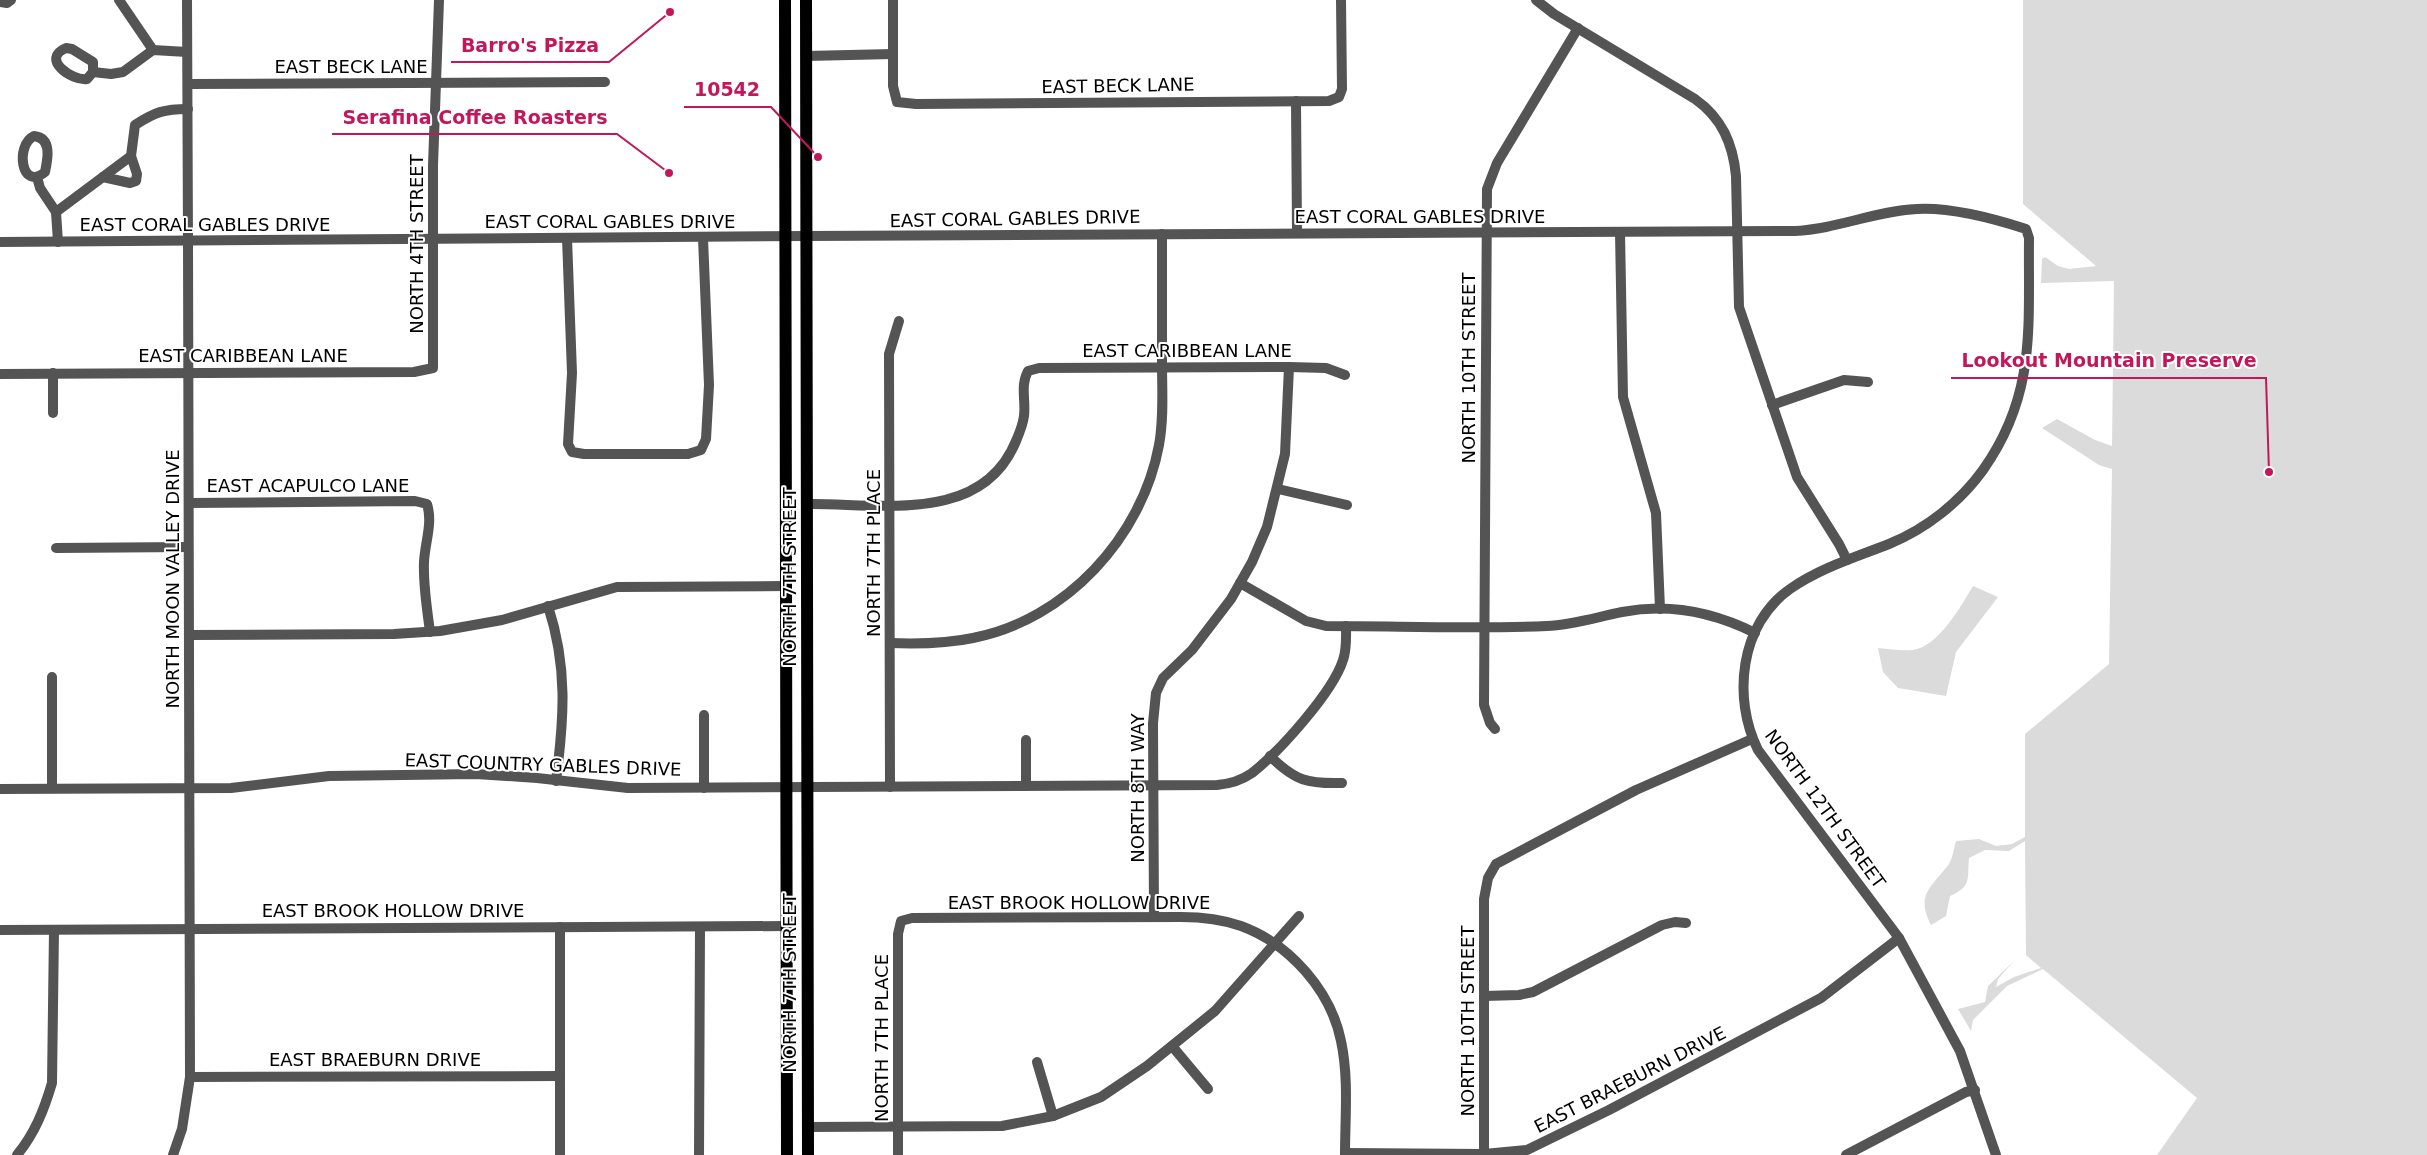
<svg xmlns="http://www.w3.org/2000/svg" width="2427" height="1155" viewBox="0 0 2427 1155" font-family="'DejaVu Sans',sans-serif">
<rect width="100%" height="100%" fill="#fff"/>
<!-- green -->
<g fill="#dbdbdb">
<path d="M2023 0H2427V1155H2157L2197 1098 2043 969 2007 986 1973 1020 1971 1031 1958 1009 1985 1002 1988 986 2014 961 1998 979 1996 987 2014 977 2041 968 2026 955 2025 841 2009 851 1985 850 1969 858C1967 880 1972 886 1950 896L1946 916 1931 925C1915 894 1932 887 1949 864 1953 857 1954 848 1956 841L1979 839 1996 846 2012 844 2025 837V734L2109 664 2112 469 2099 465 2042 428 2057 419 2095 440 2112 446 2114 281 2041 283 2042 259 2045 257 2058 266 2069 269 2096 266 2023 204Z"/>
<path d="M1973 586 1998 597 1956 652 1946 696 1898 688 1883 672 1878 648C1889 649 1902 651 1913 650 1939 646 1961 606 1973 586Z"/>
</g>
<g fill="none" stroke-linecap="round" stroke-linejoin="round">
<!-- minor -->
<g stroke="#545454" stroke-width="10">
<polyline points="119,0 153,50"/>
<polyline points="187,0 188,241"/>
<polyline points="893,0 893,86 897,102 916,104 1329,101 1339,97 1342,89 1341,0"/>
<path d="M1536 0 1554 14 1695 99C1722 118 1733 144 1736 176L1739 307 1797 477 1839 544 1847 560"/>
<polyline points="0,2 7,3 11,0"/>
<path d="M66 48 72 49 93 62V72L87 79C72 81 40 59 66 48Z"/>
<polyline points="806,56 893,54"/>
<polyline points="93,72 111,74 123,72 153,50 187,52"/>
<polyline points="188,84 605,82"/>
<polyline points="1296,101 1297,233"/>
<path d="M34 136C52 138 48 158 45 172 21 192 15 145 34 136Z"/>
<polyline points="37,177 40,188 56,212 58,242"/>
<polyline points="103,177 130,183 136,181 137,174 131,156"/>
<path d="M56 212 131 156 135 125C155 112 164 109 188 109"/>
<polyline points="1620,232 1623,397 1656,513 1660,609"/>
<path d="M806 236 1795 231C1837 229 1875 211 1917 209 1952 207 1992 218 2026 229L2029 238C2028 326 2037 394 1983 470 1960 502 1926 529 1889 544 1856 557 1820 568 1790 589 1740 624 1732 698 1758 750L1899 938 1960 1051 1996 1155"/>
<polyline points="567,238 572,373 568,444 572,452 584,454 688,454 701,450 706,439 709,385 703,238"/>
<polyline points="53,373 53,413"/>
<polyline points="0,374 414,372 433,368 433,165 439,0"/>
<polyline points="1772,405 1844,380 1868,382"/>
<polyline points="1278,489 1347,505"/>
<path d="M189 503 415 501 427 504C433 523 425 542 424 562 423 585 427 608 430 632"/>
<path d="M808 504C879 503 982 525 1016 441 1019 434 1023 424 1024 416 1026 400 1020 386 1028 371L1039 368 1289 367 1326 368 1345 375"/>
<polyline points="56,548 188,547"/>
<path d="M1240 583 1306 621 1326 626C1399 626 1474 629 1547 626 1572 625 1597 617 1622 612 1669 603 1713 612 1755 633"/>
<path d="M548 606C568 667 564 719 556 781"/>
<polyline points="189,635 394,634 440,631 502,620 617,587 786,586"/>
<path d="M890 643C918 644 945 644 973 638 1066 620 1142 537 1159 445 1164 418 1162 390 1162 363 1162 320 1162 277 1162 234"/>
<polyline points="52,677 52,788"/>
<polyline points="1495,729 1490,723 1484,705 1487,189 1497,163 1578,28"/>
<polyline points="1026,740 1026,786"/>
<path d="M1270 756C1295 781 1308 784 1342 783"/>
<polyline points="890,787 889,354 899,321"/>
<polyline points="704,788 704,715"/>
<path d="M0 789 231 788 329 776 476 774 537 778 628 788 1217 785C1229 784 1242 780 1252 773 1279 752 1333 692 1343 660 1347 649 1346 637 1346 626"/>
<polyline points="1154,917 1153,723 1156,693 1163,678 1192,650 1231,599 1252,562 1267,527 1285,454 1289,367"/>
<polyline points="560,927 560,1155"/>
<polyline points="0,930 787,926"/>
<polyline points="1484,996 1519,995 1533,992 1662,925 1675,922 1686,923"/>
<polyline points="1172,1046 1208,1089"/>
<polyline points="1037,1062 1053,1116"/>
<polyline points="190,1077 560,1076"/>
<polyline points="808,1127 1002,1126 1053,1116 1101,1097 1147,1066 1215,1011 1299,916"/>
<polyline points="1345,1153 1484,1154 1527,1150 1609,1110 1821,998 1899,938"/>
<path d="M17 1155C35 1133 44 1110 52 1083L54 930"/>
<polyline points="699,1155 700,927"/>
<path d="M898 1155V934L901 921 912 918 1181 917C1202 917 1221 919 1241 926 1290 944 1331 991 1341 1041 1349 1078 1345 1118 1345 1155"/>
<polyline points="1484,1155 1484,899 1488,878 1496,864 1636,790 1752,739"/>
<polyline points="1846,1155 1966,1092 1975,1090"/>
</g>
<!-- tertiary -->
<g stroke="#545454" stroke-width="10">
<polyline points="0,242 806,236"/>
<polyline points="173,1155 182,1129 190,1077 188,241"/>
</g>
<!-- primary -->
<g stroke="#000" stroke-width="12">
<polyline points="785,0 787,1155"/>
<polyline points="806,0 808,1155"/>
</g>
</g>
<g text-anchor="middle" stroke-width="4" stroke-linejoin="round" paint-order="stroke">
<!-- street labels -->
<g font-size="18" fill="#000" stroke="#fff">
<text x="351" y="73">EAST BECK LANE</text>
<text transform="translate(1118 86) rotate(-1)" y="6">EAST BECK LANE</text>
<text x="1420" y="223">EAST CORAL GABLES DRIVE</text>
<text transform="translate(1015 219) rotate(-1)" y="6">EAST CORAL GABLES DRIVE</text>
<text x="610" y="228">EAST CORAL GABLES DRIVE</text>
<text x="205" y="231">EAST CORAL GABLES DRIVE</text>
<text transform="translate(417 244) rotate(-90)" y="6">NORTH 4TH STREET</text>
<text x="1187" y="357">EAST CARIBBEAN LANE</text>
<text x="243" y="362">EAST CARIBBEAN LANE</text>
<text transform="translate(1469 368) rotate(-90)" y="6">NORTH 10TH STREET</text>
<text x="308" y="492">EAST ACAPULCO LANE</text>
<text transform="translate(874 553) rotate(-90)" y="6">NORTH 7TH PLACE</text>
<text transform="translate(790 577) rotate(-90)" y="6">NORTH 7TH STREET</text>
<text transform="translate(173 579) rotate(-90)" y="6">NORTH MOON VALLEY DRIVE</text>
<text transform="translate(543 765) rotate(2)" y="6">EAST COUNTRY GABLES DRIVE</text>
<text transform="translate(1138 788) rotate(-90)" y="6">NORTH 8TH WAY</text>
<text transform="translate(1825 809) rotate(54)" y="6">NORTH 12TH STREET</text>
<text x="1079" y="909">EAST BROOK HOLLOW DRIVE</text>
<text x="393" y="917">EAST BROOK HOLLOW DRIVE</text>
<text transform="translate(790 983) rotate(-90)" y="6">NORTH 7TH STREET</text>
<text transform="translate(1468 1021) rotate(-90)" y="6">NORTH 10TH STREET</text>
<text transform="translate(882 1038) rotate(-90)" y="6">NORTH 7TH PLACE</text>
<text x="375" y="1066">EAST BRAEBURN DRIVE</text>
<text transform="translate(1630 1080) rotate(-27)" y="6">EAST BRAEBURN DRIVE</text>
</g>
</g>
<!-- callouts -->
<path fill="none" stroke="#c2185b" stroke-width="2" d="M670 12L609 62H451M818 157L771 107H684M669 173L617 134H332M2269 472L2266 378H1951"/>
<g fill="#c2185b" stroke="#fff" stroke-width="2">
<circle cx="670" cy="12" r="5"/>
<circle cx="818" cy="157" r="5"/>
<circle cx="669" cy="173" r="5"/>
<circle cx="2269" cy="472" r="5"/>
</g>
<g font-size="19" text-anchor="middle" font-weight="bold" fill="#c2185b" stroke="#fff" stroke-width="4" stroke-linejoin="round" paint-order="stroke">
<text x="530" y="52">Barro's Pizza</text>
<text x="727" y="96">10542</text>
<text x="475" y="124">Serafina Coffee Roasters</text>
<text x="2109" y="367">Lookout Mountain Preserve</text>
</g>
</svg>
